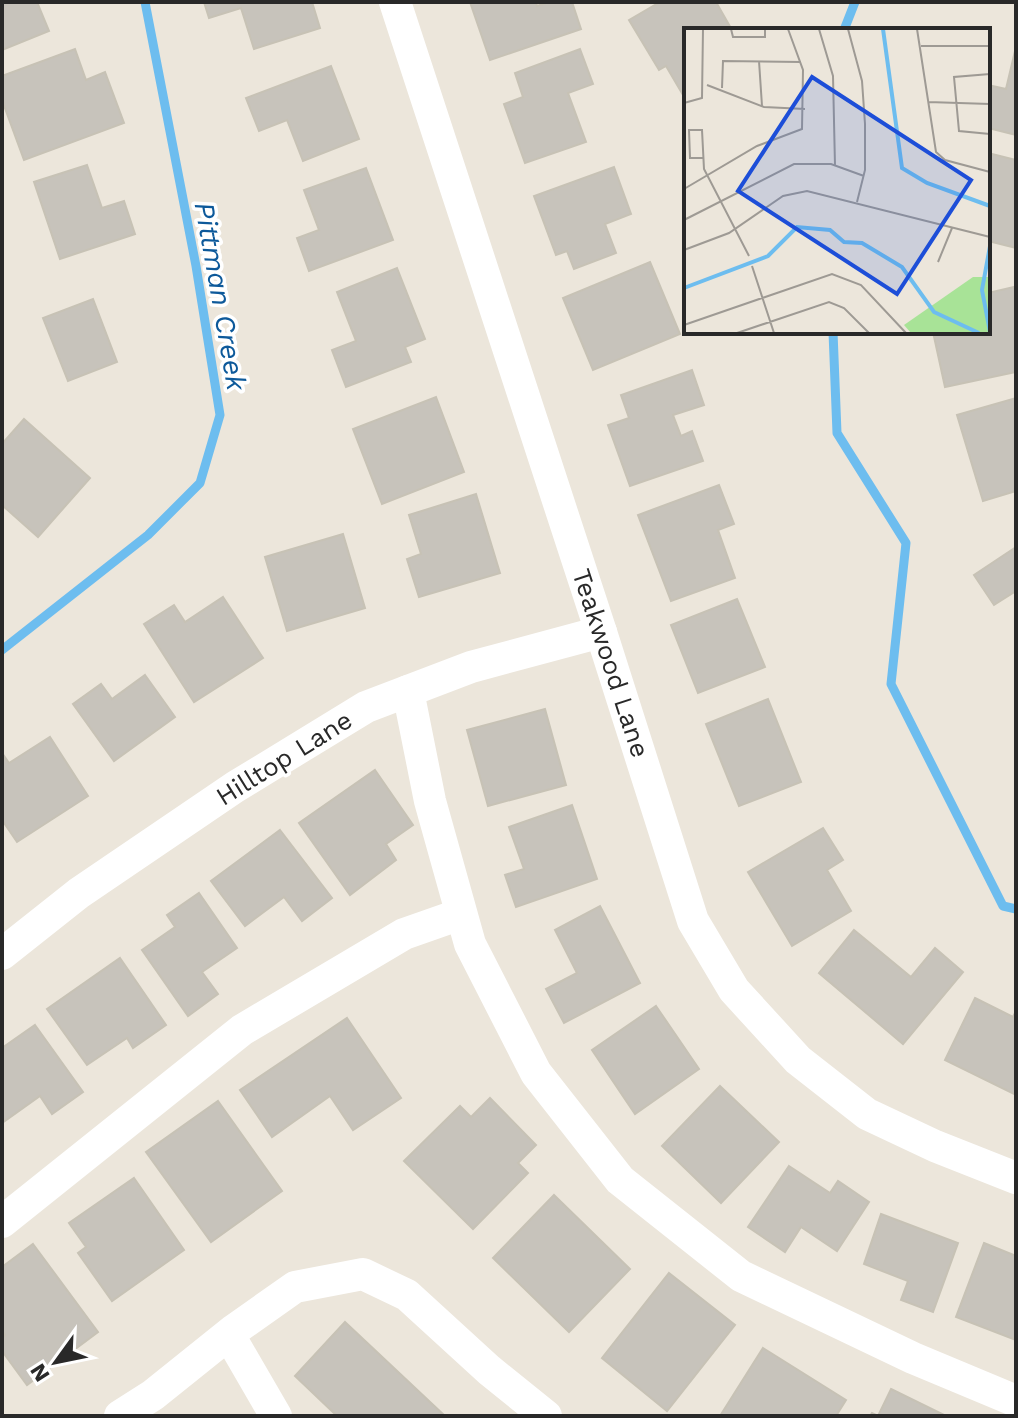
<svg xmlns="http://www.w3.org/2000/svg" width="1018" height="1418" viewBox="0 0 1018 1418" font-family="'Work Sans',sans-serif">
<rect width="100%" height="100%" fill="#ece6db"/>
<g fill="none" stroke-linecap="round" stroke-linejoin="round">
<!-- stream -->
<g stroke="#6dbdef" stroke-width="9">
<polyline points="844,30 855,2"/>
<polyline points="833,332 837,433 906,543 891,684 1003,906 1016,909"/>
<polyline points="2,650 148,535 200,483 220,415 196,266 145,2"/>
</g>
</g>
<!-- building -->
<g fill="#c7c3bb" stroke="#c7c2b5" stroke-width="2">
<polygon points="2,2 37,2 49,31 2,50"/>
<polygon points="204,2 312,2 320,28 254,49 241,8 209,18"/>
<polygon points="470,2 536,2 537,6 549,2 572,2 581,29 490,60"/>
<polygon points="660,2 716,2 732,30 686,30 686,100 666,66 659,70 629,20"/>
<polygon points="75,49 86,80 105,72 124,123 24,160 2,100 2,76"/>
<polygon points="580,49 593,84 568,93 586,142 525,163 504,104 523,97 515,73"/>
<polygon points="1015,51 1016,52 1016,135 988,128 988,85 1006,89"/>
<polygon points="331,66 359,139 303,161 287,120 259,131 246,98"/>
<polygon points="988,153 1016,160 1016,248 988,241"/>
<polygon points="87,165 102,208 124,201 135,234 60,259 34,182"/>
<polygon points="614,167 631,214 605,224 616,253 574,269 567,251 556,255 534,196"/>
<polygon points="366,168 393,240 309,271 297,238 319,230 304,190"/>
<polygon points="650,262 680,334 593,370 563,298"/>
<polygon points="397,268 425,339 405,347 411,362 346,387 332,350 356,341 337,292"/>
<polygon points="1014,287 1016,295 1016,372 945,387 933,332 988,332 988,293"/>
<polygon points="93,299 117,362 68,381 43,318"/>
<polygon points="692,370 704,405 673,415 681,436 692,431 703,461 630,486 608,425 629,418 621,395"/>
<polygon points="436,397 464,472 382,504 353,429"/>
<polygon points="1016,398 1016,491 983,501 957,415"/>
<polygon points="24,419 90,478 38,537 2,505 2,444"/>
<polygon points="719,485 734,524 718,530 735,578 671,601 638,515"/>
<polygon points="476,494 500,573 419,597 407,559 421,554 409,515"/>
<polygon points="343,534 365,608 287,631 265,557"/>
<polygon points="1016,547 1016,591 994,605 974,575"/>
<polygon points="223,597 263,658 194,702 144,624 174,605 185,622"/>
<polygon points="737,599 765,667 698,693 671,625"/>
<polygon points="145,675 175,717 114,761 73,704 101,684 112,699"/>
<polygon points="768,699 801,782 739,806 706,724"/>
<polygon points="545,709 566,785 488,806 467,730"/>
<polygon points="50,737 88,796 17,842 2,820 2,753 9,763"/>
<polygon points="375,770 413,825 386,844 396,860 350,895 299,823"/>
<polygon points="572,805 597,879 516,907 505,875 524,869 509,827"/>
<polygon points="823,828 843,860 827,870 851,911 792,946 748,872"/>
<polygon points="280,830 332,898 302,921 284,897 245,926 211,881"/>
<polygon points="199,893 237,948 202,972 218,994 188,1016 142,950 175,927 167,915"/>
<polygon points="600,906 640,983 564,1023 546,989 577,973 555,930"/>
<polygon points="854,930 911,977 935,948 963,972 903,1044 819,973"/>
<polygon points="120,958 166,1025 133,1048 127,1038 87,1065 47,1009"/>
<polygon points="975,998 1013,1017 1016,1011 1016,1095 945,1060"/>
<polygon points="656,1006 699,1069 635,1114 592,1050"/>
<polygon points="347,1018 401,1098 353,1130 330,1096 272,1137 240,1090"/>
<polygon points="35,1025 83,1092 52,1114 40,1096 2,1123 2,1048"/>
<polygon points="720,1086 779,1142 721,1203 662,1146"/>
<polygon points="490,1098 536,1145 518,1163 528,1173 473,1229 404,1161 460,1106 471,1117"/>
<polygon points="218,1101 282,1191 211,1242 146,1152"/>
<polygon points="789,1166 830,1193 838,1181 869,1202 837,1251 801,1227 785,1252 748,1227"/>
<polygon points="134,1178 184,1250 112,1301 78,1253 86,1247 69,1223"/>
<polygon points="554,1195 630,1269 569,1332 493,1258"/>
<polygon points="881,1214 958,1243 933,1312 901,1300 908,1281 864,1264"/>
<polygon points="984,1243 1016,1256 1016,1340 956,1317"/>
<polygon points="33,1244 98,1332 27,1385 2,1351 2,1338 5,1335 2,1331 2,1267"/>
<polygon points="669,1273 735,1325 667,1411 602,1358"/>
<polygon points="345,1322 445,1416 337,1416 295,1376"/>
<polygon points="763,1348 846,1400 836,1416 720,1416"/>
<polygon points="891,1389 946,1416 870,1416 872,1413 878,1416"/>
</g>
<g fill="none" stroke-linecap="round" stroke-linejoin="round">
<!-- minor -->
<g stroke="#fff" stroke-width="32">
<polyline points="395,2 601,632 693,921 734,990 798,1060 867,1114 935,1146 1016,1178"/>
<polyline points="408,691 430,801 470,944 536,1073 620,1180 741,1276 913,1358 1016,1401"/>
<polyline points="2,954 79,893 235,787 366,707 471,667 601,632"/>
<polyline points="2,1222 242,1030 404,934 461,914"/>
<polyline points="229,1335 276,1416"/>
<polyline points="120,1416 153,1395 234,1330 295,1287 363,1274 407,1295 489,1370 546,1416"/>
</g>
</g>
<g text-anchor="middle" stroke-width="7" stroke-linejoin="round" paint-order="stroke">
<!-- street labels -->
<g font-size="26" fill="#292929" stroke="#fff">
<text transform="translate(611 663) rotate(72)" y="9">Teakwood Lane</text>
<text transform="translate(284 758) rotate(-32)" y="9">Hilltop Lane</text>
</g>
<!-- water labels -->
<g font-size="28" font-style="italic" fill="#0d599a" stroke="#fff">
<text transform="translate(221 296) rotate(80)" y="10">Pittman Creek</text>
</g>
</g>
<!-- overview -->
<g transform="translate(684 28)">
<rect width="306" height="306" fill="#ece6db"/>
<path d="M289 249H306V305H227L220 297Z" fill="#a8e397"/>
<path fill="none" stroke="#6dbdef" stroke-width="4" d="M199 1 218 140 243 155 306 178M306 218 298 262 306 304M0 260 84 228 113 199 146 202 160 214 178 215 218 239 250 284 295 305"/>
<path fill="none" stroke="#9e9a94" stroke-width="2" d="M47 1 49 9H81V1M135 1 149 48 151 138M164 1 178 53 181 96V142L173 174M233 1 252 124 261 132 306 144M237 18H306M75 33 78 78M306 46 270 49 275 103 306 106M23 57 80 79 121 81M38 60 39 33 117 34M244 74 306 76M0 75 18 70 19 1M19 130H6L5 102H18L20 141 65 228M0 161 73 118 118 101 119 42 104 1M0 192 110 136H147L180 148M0 222 45 205 99 168 123 163 306 209M254 234 268 200M68 238 90 305M0 297 148 246 177 257 222 305M53 305 145 274 160 280 185 305"/>
<path fill="#1d4ed8" fill-opacity="0.15" stroke="#1d4ed8" stroke-width="4" d="M128 49 287 152 213 266 54 163Z"/>
<rect width="306" height="306" fill="none" stroke="#292929" stroke-width="4"/>
</g>
<!-- border -->
<rect width="1018" height="1418" fill="none" stroke="#292929" stroke-width="8"/>
<!-- north arrow -->
<g transform="translate(56 1362) rotate(237)" stroke="#ffffff" stroke-width="6" paint-order="stroke">
<path d="M0-6L14 30L0 20L-14 30Z" fill="#292929"/>
<text y="-12" font-size="22" font-weight="bold" text-anchor="middle" fill="#292929">N</text>
</g>
</svg>
